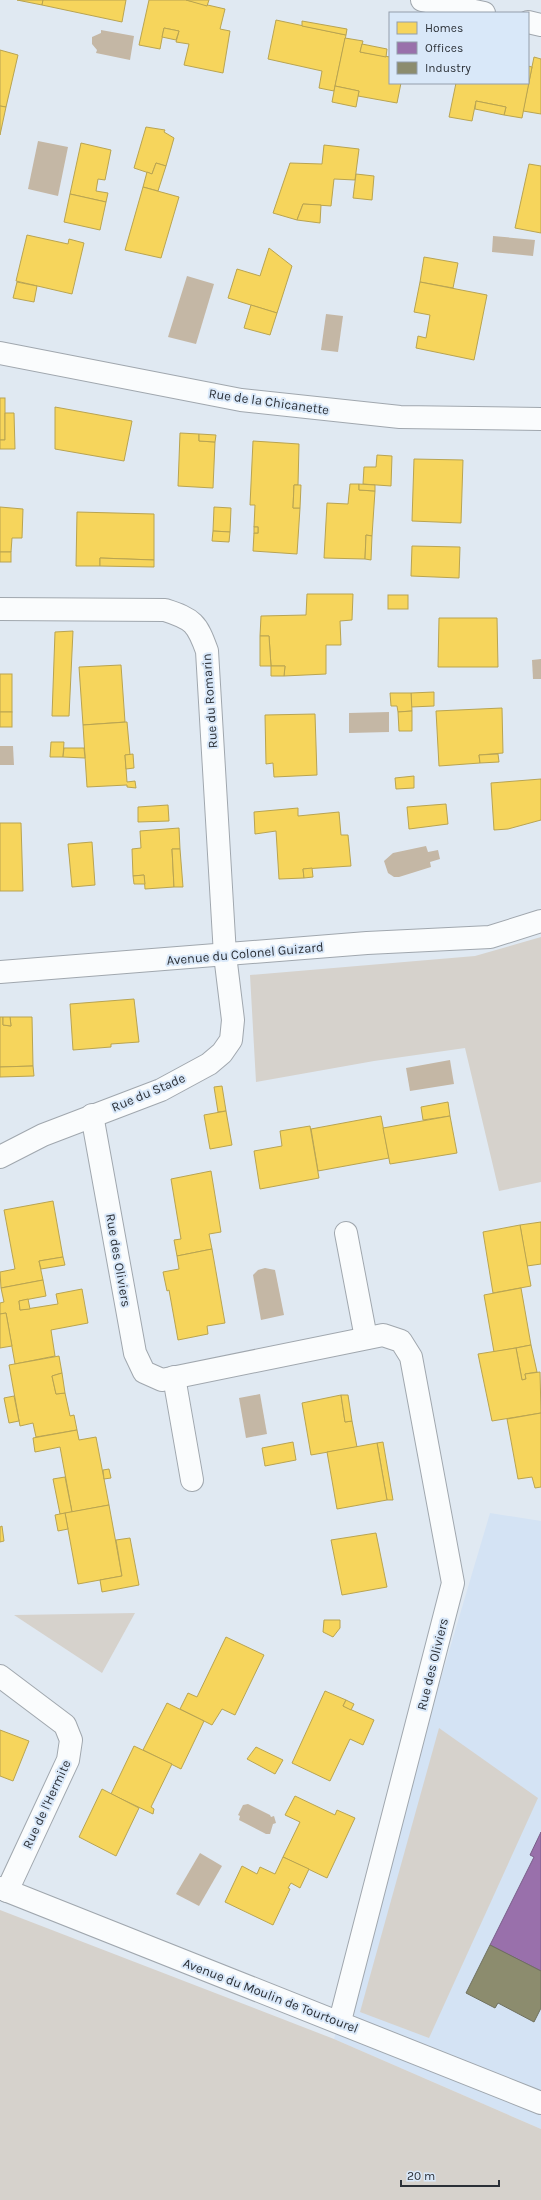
<svg xmlns="http://www.w3.org/2000/svg" width="541" height="2200" viewBox="0 0 541 2200" font-family="Karla,sans-serif">
<rect width="100%" height="100%" fill="#e0e9f2"/>
<!-- built -->
<polygon fill="#d4e3f4" points="490,1513 541,1521 541,2129 334,2039"/>
<!-- green -->
<g fill="#d6d2cc">
<polygon points="541,937 541,1182 499,1191 465,1048 374,1061 256,1082 250,975 475,956"/>
<polygon points="135,1613 102,1673 14,1615"/>
<polygon points="439,1728 538,1798 429,2038 360,2012"/>
<polygon points="0,1910 334,2039 541,2129 541,2200 0,2200"/>
</g>
<!-- water -->
<g fill="#c4b7a5">
<polygon points="101,30 134,36 130,60 96,53 97,50 92,44 92,37 101,33"/>
<polygon points="38,141 68,147 58,196 28,189"/>
<polygon points="493,236 535,240 533,256 492,252"/>
<polygon points="187,276 214,284 196,344 168,337"/>
<polygon points="326,314 343,316 338,352 321,350"/>
<polygon points="541,659 541,679 533,679 532,660"/>
<polygon points="389,712 389,732 349,733 349,713"/>
<polygon points="0,746 13,746 14,765 0,765"/>
<polygon points="426,846 428,852 438,850 440,859 430,862 431,867 399,877 394,877 388,873 384,861 393,853"/>
<polygon points="450,1060 454,1084 410,1091 406,1068"/>
<polygon points="265,1268 275,1270 284,1315 261,1320 253,1275 258,1270"/>
<polygon points="260,1394 267,1434 246,1438 239,1398"/>
<polygon points="248,1804 270,1815 271,1817 274,1816 276,1823 273,1824 270,1834 266,1834 239,1820 240,1816 238,1815 243,1805"/>
<polygon points="200,1853 222,1866 199,1906 176,1894"/>
</g>
<!-- homes -->
<g fill="#f6d55c" stroke="#b9a451">
<polygon points="17,0 43,0 42,5"/>
<polygon points="43,0 126,0 122,22 42,5"/>
<polygon points="149,0 186,0 225,9 220,29 230,31 223,73 184,65 189,44 176,42 179,31 164,28 160,49 139,45"/>
<polygon points="186,0 209,0 207,6"/>
<polygon points="276,20 346,35 334,91 319,88 322,71 268,59"/>
<polygon points="302,21 347,29 346,35 302,26"/>
<polygon points="164,28 179,31 176,40 162,37"/>
<polygon points="345,38 363,41 360,52 390,57 390,83 401,83 397,103 358,96 359,91 335,86"/>
<polygon points="362,44 387,49 386,57 360,52"/>
<polygon points="0,50 18,55 6,107 0,106"/>
<polygon points="534,57 541,59 541,114 523,111"/>
<polygon points="528,66 532,67 522,118 504,115 506,107 476,101 472,121 449,117 456,83 528,83"/>
<polygon points="335,86 359,91 356,107 332,102"/>
<polygon points="476,101 506,107 504,115 475,109"/>
<polygon points="0,106 6,107 0,135"/>
<polygon points="146,127 165,130 164,132 174,138 166,166 156,163 152,174 134,168"/>
<polygon points="81,143 111,150 105,180 98,179 96,191 108,193 106,202 70,194"/>
<polygon points="324,145 359,149 355,180 334,179 331,206 303,204 297,220 273,213 290,163 322,164"/>
<polygon points="156,163 166,166 158,191 143,187 147,172 152,174"/>
<polygon points="529,164 541,166 541,233 515,228"/>
<polygon points="356,174 374,176 372,200 353,198"/>
<polygon points="143,187 179,197 161,258 125,250"/>
<polygon points="70,194 106,202 100,230 64,222"/>
<polygon points="303,204 321,205 320,223 297,220"/>
<polygon points="27,235 68,244 69,239 84,243 72,294 16,281"/>
<polygon points="269,248 292,266 277,313 228,298 237,269 260,276"/>
<polygon points="424,257 458,263 453,288 420,282"/>
<polygon points="17,282 37,286 34,302 13,298"/>
<polygon points="420,282 487,295 474,360 416,348 418,336 426,338 430,315 414,312"/>
<polygon points="251,305 277,313 270,335 244,328"/>
<rect x="0" y="398" width="5" height="42"/>
<polygon points="55,407 132,421 124,461 55,449"/>
<polygon points="5,413 14,413 15,449 0,449 0,440 5,440"/>
<polygon points="180,433 199,434 199,441 215,442 213,488 178,486"/>
<polygon points="199,434 216,435 215,442 199,441"/>
<polygon points="253,441 299,444 298,485 294,485 293,508 300,508 297,554 253,551 254,533 258,533 258,527 254,527 255,505 250,505"/>
<polygon points="377,455 392,456 391,486 363,484 364,467 376,467"/>
<polygon points="414,459 463,460 461,523 412,521"/>
<polygon points="350,484 359,484 359,490 375,491 372,536 366,535 365,559 324,558 327,503 348,504"/>
<polygon points="359,484 375,485 375,491 359,490"/>
<polygon points="294,485 301,485 300,508 293,508"/>
<polygon points="0,507 23,509 22,538 12,538 11,552 0,552"/>
<polygon points="214,507 231,508 230,532 213,531"/>
<polygon points="77,512 154,514 154,560 100,558 100,566 76,566"/>
<rect x="254" y="527" width="4" height="6"/>
<polygon points="213,531 230,532 229,542 212,541"/>
<polygon points="366,535 372,536 371,560 365,559"/>
<polygon points="412,546 460,547 459,578 411,576"/>
<rect x="0" y="552" width="11" height="10"/>
<polygon points="100,558 154,560 154,567 100,566"/>
<polygon points="307,594 353,594 352,620 340,621 341,645 326,645 326,674 284,676 285,666 271,666 269,636 260,636 261,616 306,615"/>
<rect x="388" y="595" width="20" height="14"/>
<polygon points="439,618 497,618 498,667 438,667"/>
<polygon points="73,631 69,716 52,716 55,632"/>
<polygon points="260,636 269,636 271,666 260,666"/>
<polygon points="121,665 125,722 83,725 79,667"/>
<polygon points="271,666 285,666 284,676 271,676"/>
<rect x="0" y="674" width="12" height="38"/>
<polygon points="434,692 434,706 411,707 411,693"/>
<polygon points="390,693 411,693 412,711 398,712 397,706 391,706"/>
<polygon points="502,708 503,753 479,755 480,763 439,766 436,711"/>
<polygon points="412,711 412,731 399,731 398,712"/>
<rect x="0" y="712" width="12" height="15"/>
<polygon points="315,714 317,775 274,777 273,763 266,764 265,715"/>
<polygon points="127,722 130,755 125,755 127,782 135,781 136,788 127,787 127,785 87,787 83,725"/>
<polygon points="51,742 64,742 63,757 50,757"/>
<polygon points="64,748 84,748 85,758 63,757"/>
<polygon points="133,754 134,768 126,769 125,755"/>
<polygon points="498,754 499,762 480,763 479,755"/>
<polygon points="414,776 414,788 396,789 395,778"/>
<polygon points="541,779 541,820 508,829 494,830 491,783"/>
<polygon points="446,804 448,824 409,829 407,807"/>
<polygon points="168,805 169,821 138,822 138,807"/>
<polygon points="298,808 298,816 339,812 341,835 348,835 351,866 303,869 304,878 279,879 276,831 255,834 254,812"/>
<polygon points="0,823 21,823 23,891 0,891"/>
<polygon points="179,828 180,849 172,849 174,887 145,889 144,875 133,876 132,849 141,848 140,831"/>
<polygon points="92,842 95,885 72,887 68,844"/>
<polygon points="172,849 180,849 183,887 174,887"/>
<polygon points="312,868 313,877 304,878 303,869"/>
<polygon points="144,875 145,884 134,884 133,876"/>
<polygon points="134,999 139,1042 111,1044 111,1047 73,1050 70,1004"/>
<polygon points="0,1017 3,1017 3,1025 11,1026 10,1017 32,1017 33,1066 0,1067"/>
<polygon points="3,1017 10,1017 11,1026 3,1025"/>
<polygon points="33,1066 34,1076 0,1077 0,1067"/>
<polygon points="222,1086 226,1111 218,1112 214,1087"/>
<polygon points="448,1102 450,1116 423,1120 421,1107"/>
<polygon points="226,1111 232,1145 210,1149 204,1115"/>
<polygon points="381,1116 389,1158 318,1171 311,1129"/>
<polygon points="450,1116 457,1153 390,1164 383,1128"/>
<polygon points="310,1126 319,1178 260,1189 254,1151 282,1146 280,1131"/>
<polygon points="211,1171 221,1232 209,1234 212,1249 177,1256 174,1240 181,1239 171,1179"/>
<polygon points="53,1201 63,1257 39,1261 43,1280 1,1288 0,1272 15,1269 4,1210"/>
<polygon points="541,1222 541,1264 527,1266 520,1225"/>
<polygon points="520,1225 531,1286 493,1293 483,1232"/>
<polygon points="212,1249 225,1323 207,1326 208,1334 178,1340 169,1290 167,1291 163,1272 179,1269 177,1256"/>
<polygon points="63,1257 65,1265 41,1269 39,1261"/>
<polygon points="43,1280 46,1296 19,1301 20,1310 58,1304 56,1294 82,1289 88,1323 51,1330 55,1356 15,1364 6,1313 0,1314 0,1303 4,1302 1,1288"/>
<polygon points="521,1288 531,1345 494,1352 484,1295"/>
<polygon points="28,1299 30,1309 20,1310 19,1301"/>
<polygon points="6,1313 12,1346 0,1348 0,1314"/>
<polygon points="531,1345 537,1372 525,1374 526,1379 522,1380 516,1348"/>
<polygon points="516,1348 522,1380 526,1379 525,1374 540,1372 541,1413 492,1421 478,1354"/>
<polygon points="59,1356 62,1373 52,1376 56,1394 65,1393 70,1416 74,1415 77,1430 36,1437 33,1423 20,1426 9,1365"/>
<polygon points="62,1373 65,1393 56,1394 52,1376"/>
<polygon points="341,1395 345,1422 352,1421 357,1447 311,1455 302,1403"/>
<polygon points="341,1395 348,1395 352,1421 345,1422"/>
<polygon points="14,1396 19,1421 9,1423 4,1398"/>
<polygon points="541,1413 541,1487 535,1488 532,1477 518,1479 507,1419"/>
<polygon points="77,1430 79,1440 96,1437 109,1505 72,1512 60,1447 35,1452 33,1438"/>
<polygon points="293,1442 296,1460 265,1466 262,1448"/>
<polygon points="383,1442 393,1500 387,1500 377,1443"/>
<polygon points="377,1443 387,1500 337,1509 327,1452"/>
<polygon points="109,1469 111,1478 104,1479 103,1470"/>
<polygon points="65,1477 72,1512 60,1514 53,1479"/>
<polygon points="109,1505 122,1576 78,1584 65,1513"/>
<polygon points="65,1513 68,1529 58,1531 55,1515"/>
<polygon points="2,1526 4,1541 0,1542 0,1527"/>
<polygon points="376,1533 387,1587 342,1595 331,1540"/>
<polygon points="130,1538 139,1585 102,1592 100,1580 122,1576 116,1540"/>
<polygon points="324,1620 340,1620 340,1628 333,1637 323,1632"/>
<polygon points="226,1637 264,1655 235,1715 222,1709 212,1725 180,1709 188,1693 197,1697"/>
<polygon points="325,1691 346,1700 343,1706 374,1720 363,1745 350,1739 330,1781 292,1763"/>
<polygon points="346,1700 354,1704 351,1710 343,1706"/>
<polygon points="167,1703 204,1721 181,1769 143,1750"/>
<polygon points="0,1730 29,1741 13,1781 0,1776"/>
<polygon points="134,1746 172,1764 151,1807 154,1809 153,1814 111,1794"/>
<polygon points="256,1747 283,1760 275,1774 247,1759"/>
<polygon points="102,1789 139,1808 116,1856 79,1837"/>
<polygon points="295,1796 335,1815 337,1810 355,1818 327,1878 283,1857 300,1822 285,1815"/>
<polygon points="283,1857 309,1869 300,1888 291,1883 288,1888 290,1889 273,1925 225,1902 242,1866 257,1874 260,1867 275,1874"/>
</g>
<!-- offices -->
<polygon fill="#9970ab" stroke="#785d88" points="541,1832 541,1971 490,1945 534,1857 530,1855"/>
<!-- industry -->
<polygon fill="#8c8c6e" stroke="#6f705e" points="490,1945 541,1971 541,2008 534,2022 498,2003 495,2008 466,1993"/>
<g fill="none" stroke-linecap="round" stroke-linejoin="round">
<defs>
<g id="street">
<polyline points="422,0 484,13"/>
<polyline points="528,22 541,25"/>
<polyline points="0,353 241,400 400,417 541,419"/>
<path d="M0 609 165 610C193 619 197 623 207 651L225 955 233 1020 231 1040 222 1053 209 1064 161 1090 43 1135 0 1157"/>
<polyline points="0,972 367,943 490,937 541,921"/>
<polyline points="92,1115 135,1353 144,1372 162,1380 383,1335 401,1341 411,1357 453,1583 340,2021"/>
<polyline points="346,1233 366,1338"/>
<polyline points="174,1377 192,1480"/>
<polyline points="0,1676 65,1725 71,1740 68,1760 7,1891"/>
<polyline points="0,1888 541,2103"/>
</g>
</defs>
<!-- street casing -->
<use href="#street" stroke="#a0a7ae" stroke-width="24"/>
<!-- street -->
<use href="#street" stroke="#fafcfd" stroke-width="22"/>
</g>
<g text-anchor="middle" stroke-width="4" stroke-linejoin="round" paint-order="stroke">
<!-- street labels -->
<g font-size="13" fill="#2b3037" stroke="#d9e8f9">
<text transform="translate(269 401) rotate(8)" y="5">Rue de la Chicanette</text>
<text transform="translate(209 701) rotate(-94)" y="5">Rue du Romarin</text>
<text transform="translate(245 953) rotate(-5)" y="5">Avenue du Colonel Guizard</text>
<text transform="translate(148 1092) rotate(-23)" y="5">Rue du Stade</text>
<text transform="translate(119 1260) rotate(80)" y="5">Rue des Oliviers</text>
<text transform="translate(432 1664) rotate(-76)" y="5">Rue des Oliviers</text>
<text transform="translate(46 1804) rotate(-65)" y="5">Rue de l'Hermite</text>
<text transform="translate(271 1995) rotate(21)" y="5">Avenue du Moulin de Tourtourel</text>
</g>
</g>
<!-- legend -->
<rect x="389" y="12" width="140" height="72" fill="#d9e8f9" stroke="#939eab"/>
<rect x="397" y="22" width="20" height="12" fill="#f6d55c" stroke="#939eab"/>
<text x="425" y="32" font-size="12" fill="#2b3037">Homes</text>
<rect x="397" y="42" width="20" height="12" fill="#9970ab" stroke="#939eab"/>
<text x="425" y="52" font-size="12" fill="#2b3037">Offices</text>
<rect x="397" y="62" width="20" height="12" fill="#8c8c6e" stroke="#939eab"/>
<text x="425" y="72" font-size="12" fill="#2b3037">Industry</text>
<!-- scale -->
<path d="M401 2180v6h98v-6" fill="none" stroke="#2b3037" stroke-width="2"/>
<text x="407" y="2180" font-size="12" fill="#2b3037" stroke="#d9e8f9" stroke-width="3" paint-order="stroke">20 m</text>
</svg>
